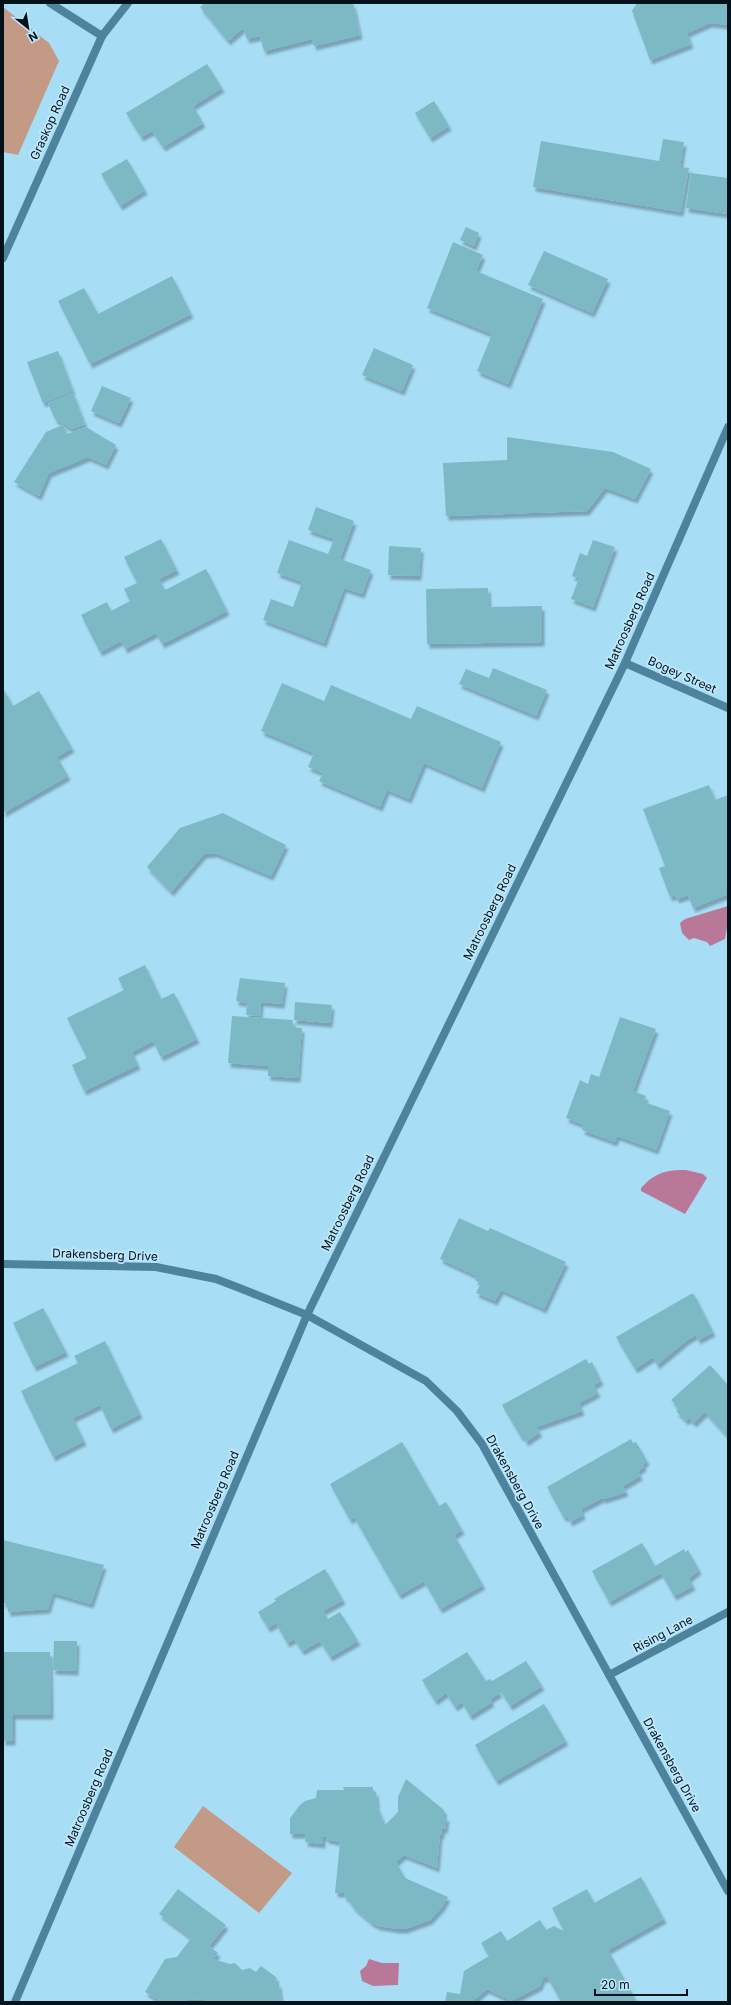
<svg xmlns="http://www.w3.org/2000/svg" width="731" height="2005" viewBox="0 0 731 2005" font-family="Inter,sans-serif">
<defs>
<filter id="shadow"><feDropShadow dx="2.5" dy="4.5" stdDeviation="1" flood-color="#0004"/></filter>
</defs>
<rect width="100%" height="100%" fill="#a8ddf6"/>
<!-- green -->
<g fill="#c29a85">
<polygon points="3,7 49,43 59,61 18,155 3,152"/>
<polygon points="203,1806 292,1873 259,1913 174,1847"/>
</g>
<!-- water -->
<g fill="#ba7898">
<polygon points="728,906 728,921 725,939 710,946 707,942 694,938 689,940 682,933 680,923 685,919"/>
<path d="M686 1170 703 1174 707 1178 685 1214 641 1191V1188C653 1174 666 1169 686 1170Z"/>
<polygon points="369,1959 382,1963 399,1963 398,1985 373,1986 362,1981 360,1971 366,1966"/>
</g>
<!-- building -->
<g fill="#7cb9c4" filter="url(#shadow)">
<polygon points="205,3 353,3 360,35 314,46 312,39 264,51 260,36 247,39 243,28 228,41 200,7"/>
<polygon points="637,3 728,3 728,25 710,23 687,33 691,44 650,60 632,11"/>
<polygon points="207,64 222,88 193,106 203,123 163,147 152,131 141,137 126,113"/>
<polygon points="434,101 449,126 430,138 415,113"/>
<polygon points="663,139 684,142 680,167 689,168 681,212 533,187 541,141 659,161"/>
<polygon points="127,159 145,190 120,206 101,174"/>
<polygon points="691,173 728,178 728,214 686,208"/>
<polygon points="466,227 479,233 474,246 460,240"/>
<polygon points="453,242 483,255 476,271 543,299 508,384 477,371 492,334 427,308"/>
<polygon points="544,251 608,279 592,313 528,285"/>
<polygon points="172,276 191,314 90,364 58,301 84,288 98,314"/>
<polygon points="374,348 413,365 402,391 362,375"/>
<polygon points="58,351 73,391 43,403 27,362"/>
<polygon points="102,386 131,398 119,423 91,411"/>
<polygon points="73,393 85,424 72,429 55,419 48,403"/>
<polygon points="63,425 67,434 86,427 116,445 106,465 88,457 49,473 39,496 14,482 46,432"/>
<polygon points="507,437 613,452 651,469 635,499 605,488 587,511 446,516 443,463 507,460"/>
<polygon points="316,507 354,521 340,559 371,570 362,594 344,588 324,643 263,620 271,599 293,607 302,582 277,573 289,540 328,554 334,539 308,530"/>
<polygon points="161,539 177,570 159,579 165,590 206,569 227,611 162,644 156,633 125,649 121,641 100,652 81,615 107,602 111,611 130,601 124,589 137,583 124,557"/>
<polygon points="593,540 615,547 593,607 571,599 579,578 572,576 580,553 587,556"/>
<polygon points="389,546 421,548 419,576 388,575"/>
<polygon points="488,588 489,607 542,606 542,642 427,644 426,589"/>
<polygon points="493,668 547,690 536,716 459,684 466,669 489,678"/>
<polygon points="282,683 324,701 331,685 411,719 417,706 501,742 482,788 424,763 409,799 387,790 380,807 319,781 323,773 308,767 314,753 261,731"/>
<polygon points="3,688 13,706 39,691 72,748 57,757 68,776 3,813"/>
<polygon points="709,785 715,800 728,795 728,894 693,908 688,895 677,899 675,895 670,897 659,868 665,866 643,809"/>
<polygon points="223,813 286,845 271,876 215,853 204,854 171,892 147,867 180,828"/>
<polygon points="145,965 161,999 174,993 197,1039 161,1057 153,1041 132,1052 138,1065 84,1091 72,1065 87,1058 67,1018 124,990 118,978"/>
<polygon points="240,978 285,983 282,1004 261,1002 260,1016 246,1015 247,1003 236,1001"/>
<polygon points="295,1002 332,1005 330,1023 294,1020"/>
<polygon points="232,1016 293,1020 292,1027 302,1028 298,1078 268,1076 268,1066 228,1063"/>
<polygon points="620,1017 656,1029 633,1091 646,1096 644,1102 670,1111 656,1150 617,1136 615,1142 582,1130 584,1125 566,1118 580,1080 588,1084 591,1074 599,1077"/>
<polygon points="459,1218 488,1231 490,1228 566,1262 544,1309 501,1290 495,1301 476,1293 481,1283 475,1280 477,1276 440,1259"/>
<polygon points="691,1294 694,1294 713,1332 698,1340 696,1335 687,1340 657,1365 653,1357 635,1369 616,1337"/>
<polygon points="43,1308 66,1352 34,1367 13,1323"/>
<polygon points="105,1341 140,1414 111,1429 100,1405 73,1418 84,1441 53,1457 21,1391 78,1363 74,1356"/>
<polygon points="586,1359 589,1364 592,1362 601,1381 594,1385 598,1393 579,1403 582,1411 536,1427 540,1432 526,1442 523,1436 521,1437 502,1405"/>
<polygon points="710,1365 728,1385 728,1437 705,1412 694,1423 689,1418 686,1421 676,1411 679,1409 671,1400"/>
<polygon points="631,1439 633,1443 636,1442 647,1461 643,1464 644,1467 638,1471 640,1476 623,1486 626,1492 604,1499 602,1498 581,1509 583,1515 570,1522 567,1516 564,1518 547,1487"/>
<polygon points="402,1442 439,1506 446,1502 462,1530 454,1535 483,1585 440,1609 424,1581 399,1595 354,1517 350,1520 330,1484"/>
<polygon points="3,1540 104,1565 91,1604 53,1593 48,1609 8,1612 7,1604 3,1603"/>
<polygon points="642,1543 655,1566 684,1549 685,1552 688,1550 699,1570 689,1578 693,1586 674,1596 661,1573 609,1602 592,1571"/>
<polygon points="325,1569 343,1600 323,1611 328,1619 340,1612 358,1641 330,1657 320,1641 302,1651 294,1639 287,1643 276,1623 268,1628 258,1612 276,1601 274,1599"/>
<polygon points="54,1641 77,1641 76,1671 53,1670"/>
<polygon points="3,1652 50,1652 51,1715 13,1715 13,1741 3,1741"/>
<polygon points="467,1652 486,1681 490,1679 492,1681 526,1661 542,1686 510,1706 499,1688 497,1689 500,1693 490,1699 492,1702 470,1716 462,1702 455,1707 446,1693 435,1701 422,1680"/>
<polygon points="544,1704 566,1741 496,1781 475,1745"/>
<polygon points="406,1779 444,1810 444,1817 447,1817 445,1829 442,1829 442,1835 440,1834 437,1868 404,1855 396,1862 405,1878 448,1897 442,1907 430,1920 405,1929 398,1929 378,1926 372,1923 354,1908 347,1898 344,1897 344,1893 335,1893 340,1842 326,1839 326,1837 323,1836 323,1844 305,1842 306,1834 290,1834 290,1818 300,1805 305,1801 316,1798 317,1790 344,1790 343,1787 373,1787 373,1791 376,1792 377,1806 385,1825 398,1812 398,1797"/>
<polygon points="641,1877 664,1919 608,1950 637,2002 561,2002 548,1978 543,1978 540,1986 511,2001 487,1989 475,1999 474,2002 445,2002 447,1992 460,1994 464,1971 489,1956 481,1943 501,1931 507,1941 540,1920 546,1930 554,1926 564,1931 552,1908 587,1889 594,1903"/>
<polygon points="178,1889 226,1925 209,1946 218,1953 213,1959 230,1964 235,1963 242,1970 250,1968 256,1972 261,1966 277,1978 275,1982 279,1984 281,2002 205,2002 202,1999 162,2002 145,1992 165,1959 177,1957 191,1938 159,1914"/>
</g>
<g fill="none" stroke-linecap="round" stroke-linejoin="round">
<!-- minor -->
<g stroke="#4d839c" stroke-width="8">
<polyline points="50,3 102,36"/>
<polyline points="3,258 102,36 128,3"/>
<polyline points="625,663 728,708"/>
<polyline points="3,1264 156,1267 216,1279 242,1289 307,1315 426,1381 457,1411 482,1444 728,1891"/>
<polyline points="609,1675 728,1612"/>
<polyline points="15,2002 307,1315 625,663 728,427"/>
</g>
</g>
<g text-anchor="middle" stroke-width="3.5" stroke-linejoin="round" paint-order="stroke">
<!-- street labels -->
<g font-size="12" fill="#01121b" stroke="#bee8fd">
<text transform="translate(50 123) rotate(-66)" y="4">Graskop Road</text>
<text transform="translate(630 621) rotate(-66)" y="4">Matroosberg Road</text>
<text transform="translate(682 675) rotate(24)" y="4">Bogey Street</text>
<text transform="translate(490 912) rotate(-64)" y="4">Matroosberg Road</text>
<text transform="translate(348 1203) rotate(-64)" y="4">Matroosberg Road</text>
<text transform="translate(105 1255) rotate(2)" y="4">Drakensberg Drive</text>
<text transform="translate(515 1482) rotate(61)" y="4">Drakensberg Drive</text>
<text transform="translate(215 1500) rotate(-67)" y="4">Matroosberg Road</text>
<text transform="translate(663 1634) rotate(-28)" y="4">Rising Lane</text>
<text transform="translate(672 1765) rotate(61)" y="4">Drakensberg Drive</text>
<text transform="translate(89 1798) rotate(-67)" y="4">Matroosberg Road</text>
</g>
</g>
<!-- border -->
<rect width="731" height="2005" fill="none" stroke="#01121b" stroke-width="8"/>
<!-- north arrow -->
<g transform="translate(28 28) rotate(150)" stroke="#bee8fd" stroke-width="3" paint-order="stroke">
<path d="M0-3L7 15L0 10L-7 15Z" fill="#01121b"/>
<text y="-6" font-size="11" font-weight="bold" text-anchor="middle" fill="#01121b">N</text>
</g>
<!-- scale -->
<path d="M595 1989v6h92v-6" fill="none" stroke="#01121b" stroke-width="2"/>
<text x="601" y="1989" font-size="12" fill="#01121b" stroke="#bee8fd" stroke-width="3" paint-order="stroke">20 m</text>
</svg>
